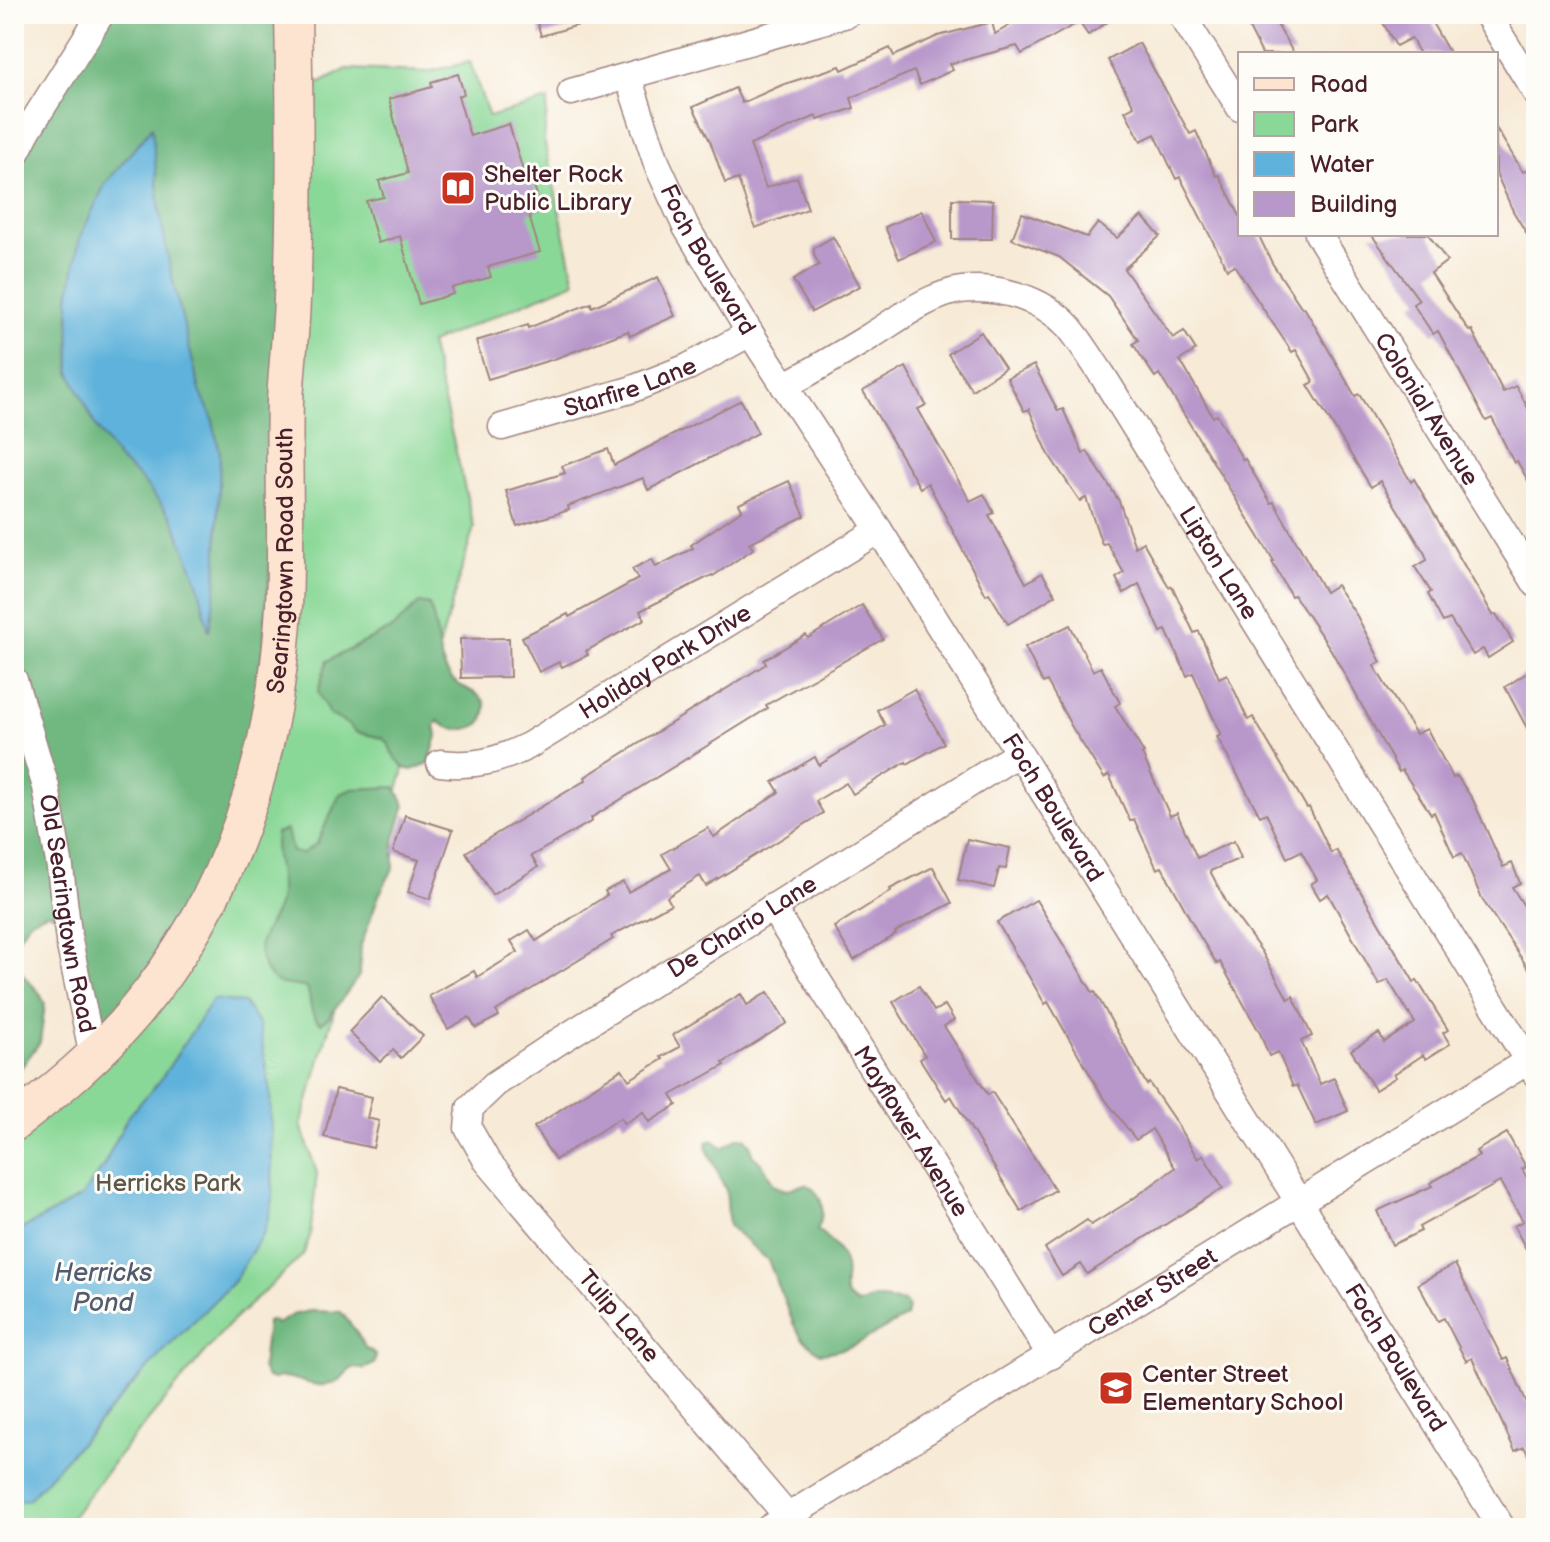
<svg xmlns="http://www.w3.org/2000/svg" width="1550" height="1542" viewBox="0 0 1550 1542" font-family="'Balsamiq Sans',sans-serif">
<rect width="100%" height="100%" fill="#fdfcf7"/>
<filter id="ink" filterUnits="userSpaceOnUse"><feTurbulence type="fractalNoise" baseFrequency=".0125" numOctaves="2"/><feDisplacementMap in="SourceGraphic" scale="16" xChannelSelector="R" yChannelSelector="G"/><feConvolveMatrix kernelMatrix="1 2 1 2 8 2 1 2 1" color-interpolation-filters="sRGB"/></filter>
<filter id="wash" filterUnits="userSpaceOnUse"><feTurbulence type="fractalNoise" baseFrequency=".006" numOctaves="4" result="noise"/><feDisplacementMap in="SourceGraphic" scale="32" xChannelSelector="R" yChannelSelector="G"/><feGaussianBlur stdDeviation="1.8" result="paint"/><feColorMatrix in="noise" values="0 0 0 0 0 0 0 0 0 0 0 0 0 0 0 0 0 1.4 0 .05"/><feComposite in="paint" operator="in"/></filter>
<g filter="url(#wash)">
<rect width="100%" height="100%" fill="#f7ead6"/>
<!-- green -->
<polygon fill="#8ad897" stroke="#6a7c61" stroke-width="2" points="470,62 489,117 548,100 544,140 575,282 430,343 474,527 301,1125 317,1173 310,1236 303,1255 227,1326 120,1454 63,1528 14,1528 14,1123 93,1056 303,92 347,69 427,72"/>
<!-- forest -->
<g fill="#6fb880" stroke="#5c6c56" stroke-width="2">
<polygon points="101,14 293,14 292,298 250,804 93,1056 66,919 48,912 29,921 14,945 14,157"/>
<path d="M419 603 429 605C440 629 434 656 451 678 464 694 498 691 481 723 468 732 449 731 438 721L435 726 437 736 429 763 412 770 404 768 392 753 388 743 382 738 356 732 347 724 329 714 318 692 327 661 393 628Z"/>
<path d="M395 787 405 805 394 841V867L379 895 361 945 359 976 328 1018 321 1023C308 1016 312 1000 307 988 297 984 286 987 277 982 270 978 265 971 262 963 251 934 278 923 280 895 282 873 272 855 276 833L287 830 292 852 302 854 317 843 340 794 352 789Z"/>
<polygon points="14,949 23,975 39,992 45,1004 40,1042 14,1077"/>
<path d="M737 1138H745L751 1145 752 1155 763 1165 774 1185 785 1190 806 1184C825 1195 825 1212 817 1230 830 1239 841 1250 845 1266 848 1285 836 1295 859 1305L874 1298 905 1302 908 1307 906 1317C874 1332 858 1350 820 1353L802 1338 794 1325 768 1260 729 1226 726 1190 706 1147 707 1142 713 1140 723 1148Z"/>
<path d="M310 1311 341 1312 355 1330 366 1349 372 1351 376 1356 374 1364 363 1369 352 1368C344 1375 336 1385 324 1385 308 1387 289 1372 273 1379L267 1378 262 1368 267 1322 272 1320 277 1324 292 1315Z"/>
</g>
<!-- water -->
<g fill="#5fb2db" stroke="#546883" stroke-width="2">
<polygon points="152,127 160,213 171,273 200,391 212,417 220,453 216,587 209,632 198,583 173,519 140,478 118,459 95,425 70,372 69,297 80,237 105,184"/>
<polygon points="213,999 244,1003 259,1025 270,1090 273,1200 264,1232 233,1282 160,1355 29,1499 14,1502 14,1233 81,1197 103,1167 128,1116 159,1082"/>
</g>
<g id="blocks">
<!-- building -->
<g fill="#b897ca">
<polygon points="535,14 598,14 599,19 541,36"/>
<polygon points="1029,14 1119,14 1088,35 1079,22 1022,54 1017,46 950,64 953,70 920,85 914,71 851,98 854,108 818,120 816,116 750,145 766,188 797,177 808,209 755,228 738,179 725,183 710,141 693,107 735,88 742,103 782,85 840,66 842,70 890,48 894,56 938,36 992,22 995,34"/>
<polygon points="1242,14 1271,14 1294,54 1262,54"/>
<polygon points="1378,14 1427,14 1450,54 1420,54 1411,38 1396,46"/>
<polygon points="1139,43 1190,134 1196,131 1216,176 1219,175 1240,216 1240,234 1258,234 1272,263 1302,308 1304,307 1355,396 1359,394 1411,482 1414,479 1493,615 1496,614 1513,642 1488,658 1483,649 1473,655 1450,619 1443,622 1428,594 1431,592 1415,567 1427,560 1425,554 1380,481 1371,487 1308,385 1314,382 1296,350 1292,352 1234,265 1227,269 1180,177 1176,179 1155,134 1141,141 1125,111 1134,106 1108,60"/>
<polygon points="458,74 464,94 458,96 470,136 509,124 527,184 533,182 541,209 528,213 540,252 488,267 491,277 452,288 453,294 419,304 400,236 378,243 366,201 384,197 379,181 408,173 389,99 432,87 431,82"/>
<polygon points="1496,128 1523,172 1527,170 1536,191 1536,249 1513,211 1496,173"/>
<polygon points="952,199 993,200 992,239 952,239"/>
<polygon points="922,211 936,242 899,259 885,227"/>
<polygon points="1022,213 1087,237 1098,223 1117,238 1142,216 1160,236 1124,269 1173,338 1184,331 1196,350 1180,360 1213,417 1217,415 1243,460 1245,459 1271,503 1274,502 1325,592 1336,585 1357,616 1381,662 1374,666 1416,734 1427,729 1453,778 1457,776 1473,800 1503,867 1512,863 1520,883 1512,887 1536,925 1536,980 1482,899 1462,853 1454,857 1434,812 1431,814 1402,770 1399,772 1331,650 1294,595 1291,596 1272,562 1274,561 1159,374 1155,377 1133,344 1138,340 1108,296 1059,257 1012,239"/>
<polygon points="1371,234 1428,234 1447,261 1431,273 1469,331 1472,330 1503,392 1516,386 1536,423 1536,495 1517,461 1514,463 1492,418 1486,421 1438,331 1433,334 1413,304 1419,300"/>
<polygon points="833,237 860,286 812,312 793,280 819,265 814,255 814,248"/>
<polygon points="658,277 675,316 630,336 628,331 554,359 488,379 476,341 528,325 528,328 591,303 592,307"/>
<polygon points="981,332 1005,368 972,390 948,354"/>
<polygon points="1034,365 1058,411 1063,409 1083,454 1087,451 1119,501 1135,547 1143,542 1169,587 1172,586 1194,633 1199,631 1219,678 1227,674 1248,720 1253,717 1307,808 1309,807 1331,853 1336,850 1414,982 1417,980 1448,1030 1443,1033 1450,1044 1426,1059 1423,1055 1394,1074 1396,1077 1375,1090 1351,1050 1379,1033 1384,1042 1415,1023 1388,980 1379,985 1328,894 1320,899 1311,884 1317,880 1301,851 1287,858 1266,813 1260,816 1217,737 1221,735 1193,673 1187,676 1166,630 1161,632 1139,584 1124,593 1116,578 1124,573 1107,543 1102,544 1086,498 1080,501 1049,455 1029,409 1024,411 1007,378"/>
<polygon points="906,367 926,405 918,409 970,501 984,494 994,513 989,515 1026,583 1042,573 1056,595 1008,624 989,593 986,595 928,483 920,488 863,391"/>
<polygon points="741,400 758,433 648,490 643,478 568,506 569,510 517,526 506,491 565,473 562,466 608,449 614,465"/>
<polygon points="789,481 805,516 749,543 753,549 713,576 712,575 640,611 645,619 586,651 588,655 562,667 559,662 539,672 522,637 568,614 569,617 638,579 632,569 652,559 656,567 693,548 691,545 742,510 739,504"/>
<polygon points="862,605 883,639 766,705 768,708 591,818 592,821 531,856 538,867 492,895 466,852 586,780 585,777 766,664 764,660 806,635 808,638"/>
<polygon points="1070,625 1093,671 1101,667 1120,703 1115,706 1144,753 1142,754 1170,816 1177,813 1197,858 1234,841 1241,858 1210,871 1228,905 1262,952 1288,999 1293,996 1312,1036 1301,1041 1320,1084 1334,1078 1348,1111 1316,1125 1297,1085 1293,1087 1278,1052 1269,1056 1260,1033 1220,962 1217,964 1199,935 1162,867 1157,869 1134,819 1130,821 1109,775 1104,778 1073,729 1047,681 1043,683 1025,647"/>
<polygon points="509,638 510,677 461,678 460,639"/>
<polygon points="1536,667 1536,745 1505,687"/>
<polygon points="914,689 944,743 907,764 906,762 853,794 846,783 816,801 823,813 706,886 700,876 667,897 671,904 611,936 613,939 496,1011 499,1016 476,1028 469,1017 448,1029 429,996 474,971 477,977 518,952 511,941 529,930 536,941 607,895 605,891 623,882 628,892 671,869 662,854 708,828 714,837 779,792 773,782 815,757 819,765 885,725 877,710"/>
<polygon points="405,815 453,830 430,899 408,892 419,860 393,852"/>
<polygon points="967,839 1010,848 1006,869 999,868 994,888 958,880"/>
<polygon points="933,867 952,903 895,932 896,934 854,960 834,927 891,891 890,889"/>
<polygon points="1036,900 1093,993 1095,992 1147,1085 1149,1083 1173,1118 1198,1159 1203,1155 1223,1188 1087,1274 1081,1264 1062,1276 1045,1248 1087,1220 1091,1225 1130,1201 1175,1168 1152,1129 1136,1140 1102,1095 1048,1002 1045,1004 997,922"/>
<polygon points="919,986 934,1011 945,1005 954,1020 944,1026 988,1095 992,1092 1055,1190 1021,1211 951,1096 946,1100 920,1059 925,1056 893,1002"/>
<polygon points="768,992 787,1023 723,1063 725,1065 671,1095 677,1105 649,1122 643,1112 624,1124 620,1118 555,1160 534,1127 622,1069 629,1080 663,1059 661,1057 680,1047 673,1035 741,994 747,1005"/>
<polygon points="382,997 423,1036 401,1058 393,1050 380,1062 349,1032"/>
<polygon points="336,1089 372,1097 367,1118 379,1121 373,1148 324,1137"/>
<polygon points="1507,1133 1526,1167 1522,1169 1536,1194 1536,1268 1514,1226 1523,1221 1500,1182 1419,1227 1421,1231 1392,1245 1377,1211 1432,1186 1430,1183 1479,1156 1476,1151"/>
<polygon points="1455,1264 1503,1360 1507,1358 1527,1403 1536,1399 1536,1468 1524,1447 1515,1451 1472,1358 1466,1361 1444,1318 1438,1321 1418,1284"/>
</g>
</g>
</g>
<g filter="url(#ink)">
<use href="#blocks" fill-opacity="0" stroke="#a08480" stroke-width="2"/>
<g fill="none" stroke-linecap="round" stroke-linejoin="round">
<defs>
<g id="minor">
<polyline points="1181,14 1240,108"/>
<polyline points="1487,14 1536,93"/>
<path id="s1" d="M628 77 657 164 686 227 750 333 879 530 1019 753 1502 1528"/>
<polyline points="571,92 847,14"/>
<polyline points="14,157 28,130 101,14"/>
<path id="s2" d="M1318 234 1536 584"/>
<path id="s3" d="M784 386C813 371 841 354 869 337 897 320 928 295 961 290 998 285 1043 299 1068 326 1081 341 1092 360 1103 376L1536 1074"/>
<path id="s4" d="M502 427 630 390 688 367 750 333"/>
<path id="s5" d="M14 680 46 787 60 868 69 941 93 1056"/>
<path id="s6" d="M440 763C473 767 498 761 528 746L879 530"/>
<path id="s7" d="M772 907 1051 1356"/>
<path id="s8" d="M788 1517 487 1161 468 1128 470 1108 495 1084 558 1042 1019 753"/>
<path id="s9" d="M769 1528 1536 1056"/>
</g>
<g id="secondary">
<path id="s10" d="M14 1123C57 1089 99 1055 134 1013 231 898 276 755 284 606 287 538 283 469 285 401 287 366 291 332 292 298 296 204 295 108 293 14"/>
</g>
</defs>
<!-- minor casing -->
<use href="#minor" stroke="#a08480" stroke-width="29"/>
<!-- secondary casing -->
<use href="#secondary" stroke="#a08480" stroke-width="39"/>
<!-- minor -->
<use href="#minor" stroke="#fff" stroke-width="26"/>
<!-- secondary -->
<use href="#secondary" stroke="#fde4d0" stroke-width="36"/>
</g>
</g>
<!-- icons -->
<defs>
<symbol id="library-square" viewBox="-11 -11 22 22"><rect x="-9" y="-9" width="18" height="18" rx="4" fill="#c8321e" stroke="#fdfcf7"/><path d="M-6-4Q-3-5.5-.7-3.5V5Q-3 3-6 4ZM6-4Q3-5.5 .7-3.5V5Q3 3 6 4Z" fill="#fff"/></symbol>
<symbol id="school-square" viewBox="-11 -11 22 22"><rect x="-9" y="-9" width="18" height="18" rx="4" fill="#c8321e" stroke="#fdfcf7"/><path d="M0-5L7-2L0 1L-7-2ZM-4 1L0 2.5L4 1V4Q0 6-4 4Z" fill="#fff"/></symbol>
</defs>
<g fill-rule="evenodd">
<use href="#library-square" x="438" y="168" width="40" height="40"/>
<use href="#school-square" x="1096" y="1368" width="40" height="40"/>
</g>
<g text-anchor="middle" stroke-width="6" stroke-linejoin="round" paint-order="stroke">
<!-- poi labels -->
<g font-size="24" fill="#4a1f2b" stroke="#fdfcf7" text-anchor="start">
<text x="484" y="182">Shelter Rock<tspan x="484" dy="28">Public Library</tspan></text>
<text x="1142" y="1382">Center Street<tspan x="1142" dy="28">Elementary School</tspan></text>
</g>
<!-- street labels -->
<g font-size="24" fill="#4a1f2b" stroke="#fdfcf7">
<text dy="8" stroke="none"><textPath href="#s1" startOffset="200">Foch Boulevard</textPath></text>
<text dy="8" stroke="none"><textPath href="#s4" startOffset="134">Starfire Lane</textPath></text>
<text dy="8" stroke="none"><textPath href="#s2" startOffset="206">Colonial Avenue</textPath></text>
<text dy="8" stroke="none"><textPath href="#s10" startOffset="650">Searingtown Road South</textPath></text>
<text dy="8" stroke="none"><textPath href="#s3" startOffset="600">Lipton Lane</textPath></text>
<text dy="8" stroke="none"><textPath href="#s6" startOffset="252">Holiday Park Drive</textPath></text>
<text dy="8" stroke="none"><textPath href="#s1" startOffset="848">Foch Boulevard</textPath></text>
<text dy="8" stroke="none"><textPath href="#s5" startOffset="240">Old Searingtown Road</textPath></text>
<text dy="8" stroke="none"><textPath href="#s8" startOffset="852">De Chario Lane</textPath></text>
<text dy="8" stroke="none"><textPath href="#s7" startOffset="264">Mayflower Avenue</textPath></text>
<text dy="8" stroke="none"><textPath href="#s9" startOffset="450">Center Street</textPath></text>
<text transform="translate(619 1316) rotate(50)" y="8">Tulip Lane</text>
<text dy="8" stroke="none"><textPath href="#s1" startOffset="1496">Foch Boulevard</textPath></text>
</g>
<!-- park labels -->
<g font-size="24" fill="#5d564b" stroke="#fdfcf7">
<text x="168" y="1191">Herricks Park</text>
</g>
<!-- water labels -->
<g font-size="26" font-style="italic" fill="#525a71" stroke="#fdfcf7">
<text x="103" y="1281">Herricks<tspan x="103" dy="30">Pond</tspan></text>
</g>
</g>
<!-- margin -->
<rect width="1550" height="1542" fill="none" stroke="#fdfcf7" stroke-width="48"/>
<!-- legend -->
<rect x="1238" y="52" width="260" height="184" fill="#fdfcf7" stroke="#b5a4a5" stroke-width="2"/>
<rect x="1254" y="78" width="40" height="12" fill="#fde4d0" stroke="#b5a4a5" stroke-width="2"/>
<text x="1310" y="92" font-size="24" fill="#4a1f2b">Road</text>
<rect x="1254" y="112" width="40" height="24" fill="#8ad897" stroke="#b5a4a5" stroke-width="2"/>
<text x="1310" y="132" font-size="24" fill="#4a1f2b">Park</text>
<rect x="1254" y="152" width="40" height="24" fill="#5fb2db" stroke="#b5a4a5" stroke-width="2"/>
<text x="1310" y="172" font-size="24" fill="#4a1f2b">Water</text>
<rect x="1254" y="192" width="40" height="24" fill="#b897ca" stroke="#b5a4a5" stroke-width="2"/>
<text x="1310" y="212" font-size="24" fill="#4a1f2b">Building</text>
</svg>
